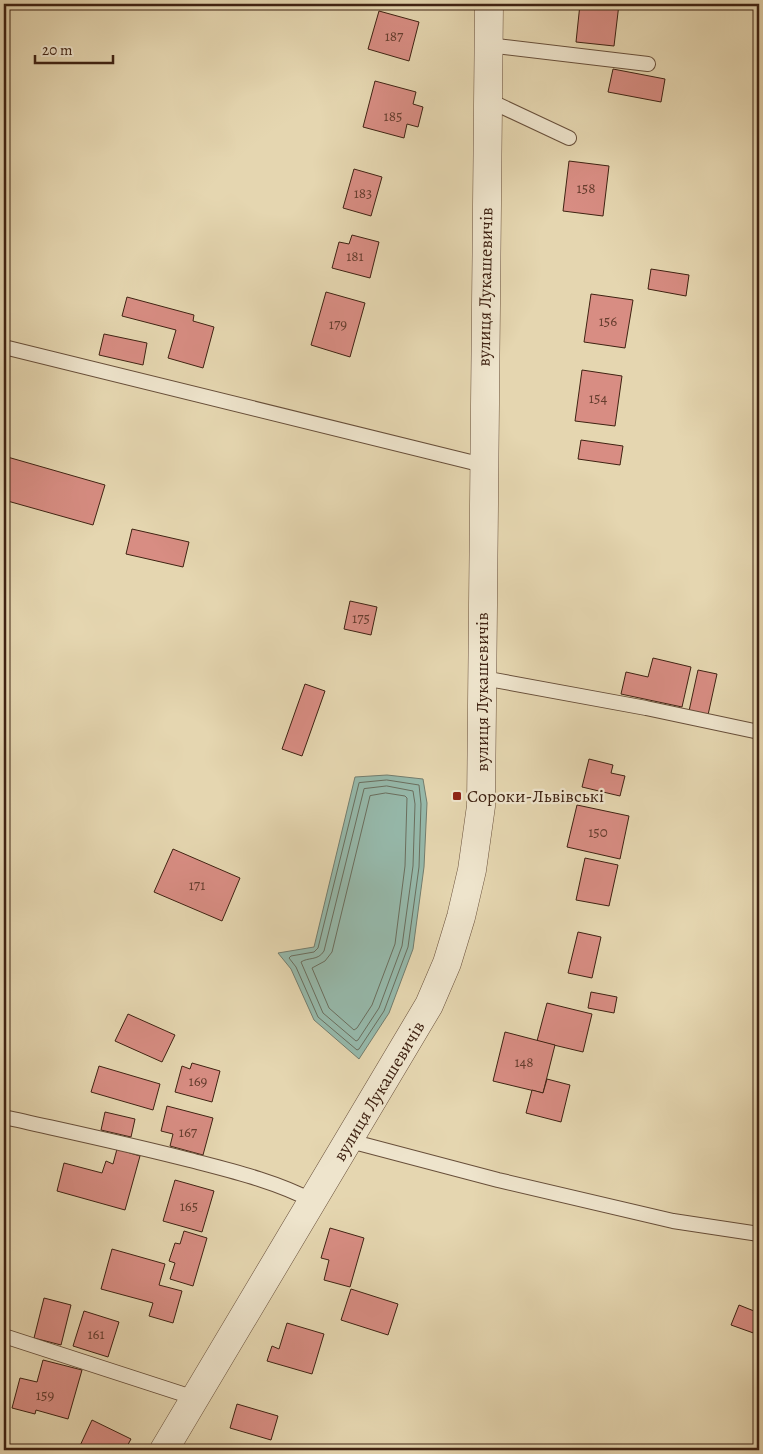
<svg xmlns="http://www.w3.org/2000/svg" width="763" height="1454" viewBox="0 0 763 1454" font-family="Alegreya,serif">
<rect width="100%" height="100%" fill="#e5d6b0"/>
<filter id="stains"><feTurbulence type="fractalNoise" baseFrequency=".004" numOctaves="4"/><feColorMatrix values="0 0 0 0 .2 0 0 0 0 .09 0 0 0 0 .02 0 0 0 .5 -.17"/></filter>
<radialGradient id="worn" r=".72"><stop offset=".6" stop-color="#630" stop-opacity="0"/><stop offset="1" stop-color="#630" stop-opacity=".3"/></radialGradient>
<!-- water -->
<polygon fill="#96b9ab" stroke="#737d6e" points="387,775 423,779 427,803 424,867 413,949 389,1013 359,1059 314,1020 291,969 278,953 314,947 355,777"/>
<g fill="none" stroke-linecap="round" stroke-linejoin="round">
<!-- shore -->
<g stroke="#6a6e5e" stroke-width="1">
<polygon points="387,780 419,785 421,804 419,867 408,947 384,1011 359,1049 357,1050 318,1017 296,967 289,958 291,956 314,952 318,948 359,783"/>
<path d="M387 786 413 791 415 804 413 866 402 946 379 1008 358 1040 356 1041 323 1013 301 962C308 957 318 961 324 951L364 789Z"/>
<polygon points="386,793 405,796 407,798 405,866 395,944 372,1005 357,1028 354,1030 329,1008 312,968 325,961 332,952 370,796"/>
</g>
</g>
<!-- building -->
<g fill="#d88d83" stroke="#3f2212">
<polygon points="580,4 619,4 614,46 576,42"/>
<polygon points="379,11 419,22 409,61 368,49"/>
<polygon points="613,69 665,79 661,102 608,92"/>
<polygon points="375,81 416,92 413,104 423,107 418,127 407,124 404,138 363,127"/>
<polygon points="569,161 609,166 603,216 563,211"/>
<polygon points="354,169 382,177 371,216 343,208"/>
<polygon points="352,235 379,242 370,278 332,268 339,242 349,244"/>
<polygon points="651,269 689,275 686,296 648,289"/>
<polygon points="326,292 365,303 350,357 311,345"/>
<polygon points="591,294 633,300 625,348 584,342"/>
<polygon points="127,297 194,315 193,321 214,327 203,368 168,358 176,330 122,316"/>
<polygon points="104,334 147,343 143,365 99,355"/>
<polygon points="582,370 622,376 615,426 575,421"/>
<polygon points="581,440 623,446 620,465 578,459"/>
<polygon points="4,456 105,485 93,525 4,500"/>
<polygon points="132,529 189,542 183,567 126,554"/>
<polygon points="350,601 377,607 371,635 344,629"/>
<polygon points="653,658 691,667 682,707 621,694 626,672 648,677"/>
<polygon points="698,670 717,674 708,715 689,711"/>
<polygon points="305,684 325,691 302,756 282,749"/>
<polygon points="589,759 613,765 611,773 625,776 620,796 582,787"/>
<polygon points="577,805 629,816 620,859 567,847"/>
<polygon points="173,849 240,878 222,921 154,892"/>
<polygon points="585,858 618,865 609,906 576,900"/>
<polygon points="578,932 601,937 592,978 568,973"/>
<polygon points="591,992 617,997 614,1013 588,1008"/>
<polygon points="547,1003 592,1014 583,1052 537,1041"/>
<polygon points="128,1014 175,1035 162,1062 115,1041"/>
<polygon points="505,1032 555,1045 543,1093 493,1081"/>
<polygon points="192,1063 220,1071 212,1102 175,1092 182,1066 190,1069"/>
<polygon points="99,1066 160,1084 153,1110 91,1092"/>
<polygon points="547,1079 570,1085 561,1122 526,1113 532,1090 543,1093"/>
<polygon points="167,1106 213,1118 203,1155 170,1146 173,1134 161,1131"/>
<polygon points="105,1112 135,1119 131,1137 101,1130"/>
<polygon points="117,1149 140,1156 125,1210 57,1191 64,1163 102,1173 106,1161 113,1164"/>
<polygon points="175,1180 214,1191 202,1232 163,1221"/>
<polygon points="330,1228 364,1238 350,1287 324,1280 329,1260 321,1258"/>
<polygon points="184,1231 207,1238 193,1286 170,1279 175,1263 169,1261 175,1243 180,1244"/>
<polygon points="112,1249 165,1264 159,1285 182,1291 173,1323 149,1316 153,1303 101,1289"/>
<polygon points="351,1289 398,1304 388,1335 341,1320"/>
<polygon points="44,1298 71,1305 61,1345 34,1338"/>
<polygon points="739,1305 759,1313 759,1335 731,1325"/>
<polygon points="84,1311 119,1322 108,1357 73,1346"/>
<polygon points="287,1323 324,1334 312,1374 267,1361 272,1346 279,1349"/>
<polygon points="43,1360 82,1370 68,1419 36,1410 35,1414 12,1408 20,1378 37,1382"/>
<polygon points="237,1404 278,1416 271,1440 230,1428"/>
<polygon points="92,1420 131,1439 125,1450 78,1450"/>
</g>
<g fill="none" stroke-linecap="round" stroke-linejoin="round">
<defs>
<g id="service">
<polyline points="488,45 648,64"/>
<polyline points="488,100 569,138"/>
<polyline points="4,347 483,465"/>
<polyline points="483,678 646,708 759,732"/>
<path d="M4 1117C66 1131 128 1144 190 1160 232 1171 275 1181 313 1201"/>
<polyline points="350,1141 498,1180 673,1221 759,1234"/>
<polyline points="4,1336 195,1398"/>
</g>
<polyline id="tertiary" points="164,1450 429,1005 447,963 461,917 472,870 481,806 489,4"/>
</defs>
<!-- service casing -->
<use href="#service" stroke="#684f3a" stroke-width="16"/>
<!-- tertiary casing -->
<use href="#tertiary" stroke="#684f3a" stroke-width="29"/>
<!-- service -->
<use href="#service" stroke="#eee4cc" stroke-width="14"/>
<!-- tertiary -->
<use href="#tertiary" stroke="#eee4cc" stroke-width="28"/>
</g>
<!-- markers -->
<rect fill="#8f2418" stroke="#eee4cc" stroke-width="2" x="452" y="791" width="10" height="10" rx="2.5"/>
<g text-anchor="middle" stroke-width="4.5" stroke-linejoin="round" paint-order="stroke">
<!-- number labels -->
<g font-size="15" fill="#653d2e">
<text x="394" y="41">187</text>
<text x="393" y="121">185</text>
<text x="586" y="193">158</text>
<text x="363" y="198">183</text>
<text x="355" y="261">181</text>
<text x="608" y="326">156</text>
<text x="338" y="329">179</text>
<text x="598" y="403">154</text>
<text x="361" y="623">175</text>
<text x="598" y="837">150</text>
<text x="197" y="890">171</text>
<text x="524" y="1067">148</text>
<text x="198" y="1086">169</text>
<text x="188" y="1137">167</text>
<text x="189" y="1211">165</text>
<text x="96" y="1339">161</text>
<text x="45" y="1400">159</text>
</g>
<!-- street labels -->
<g font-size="18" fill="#3f2212" stroke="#eee4cc">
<text transform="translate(485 287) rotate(-89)" y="6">вулиця Лукашевичів</text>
<text transform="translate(482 692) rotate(-90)" y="6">вулиця Лукашевичів</text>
<text transform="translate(379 1091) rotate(-59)" y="6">вулиця Лукашевичів</text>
</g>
<!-- poi labels -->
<g font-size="18" fill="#3f2212" stroke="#eee4cc" text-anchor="start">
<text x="467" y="802">Сороки-Львівські</text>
</g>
</g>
<!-- margin -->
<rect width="763" height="1454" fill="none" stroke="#e5d6b0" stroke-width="20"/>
<rect x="5" y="5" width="753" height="1444" fill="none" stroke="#3f2212" stroke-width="2.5"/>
<rect x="10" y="10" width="743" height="1434" fill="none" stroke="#3f2212"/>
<!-- scale -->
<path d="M35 55v8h78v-8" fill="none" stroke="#3f2212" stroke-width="2.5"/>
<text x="42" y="55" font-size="15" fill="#3f2212" stroke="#eee4cc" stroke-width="4" paint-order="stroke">20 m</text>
<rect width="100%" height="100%" filter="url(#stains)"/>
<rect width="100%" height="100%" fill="url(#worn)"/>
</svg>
